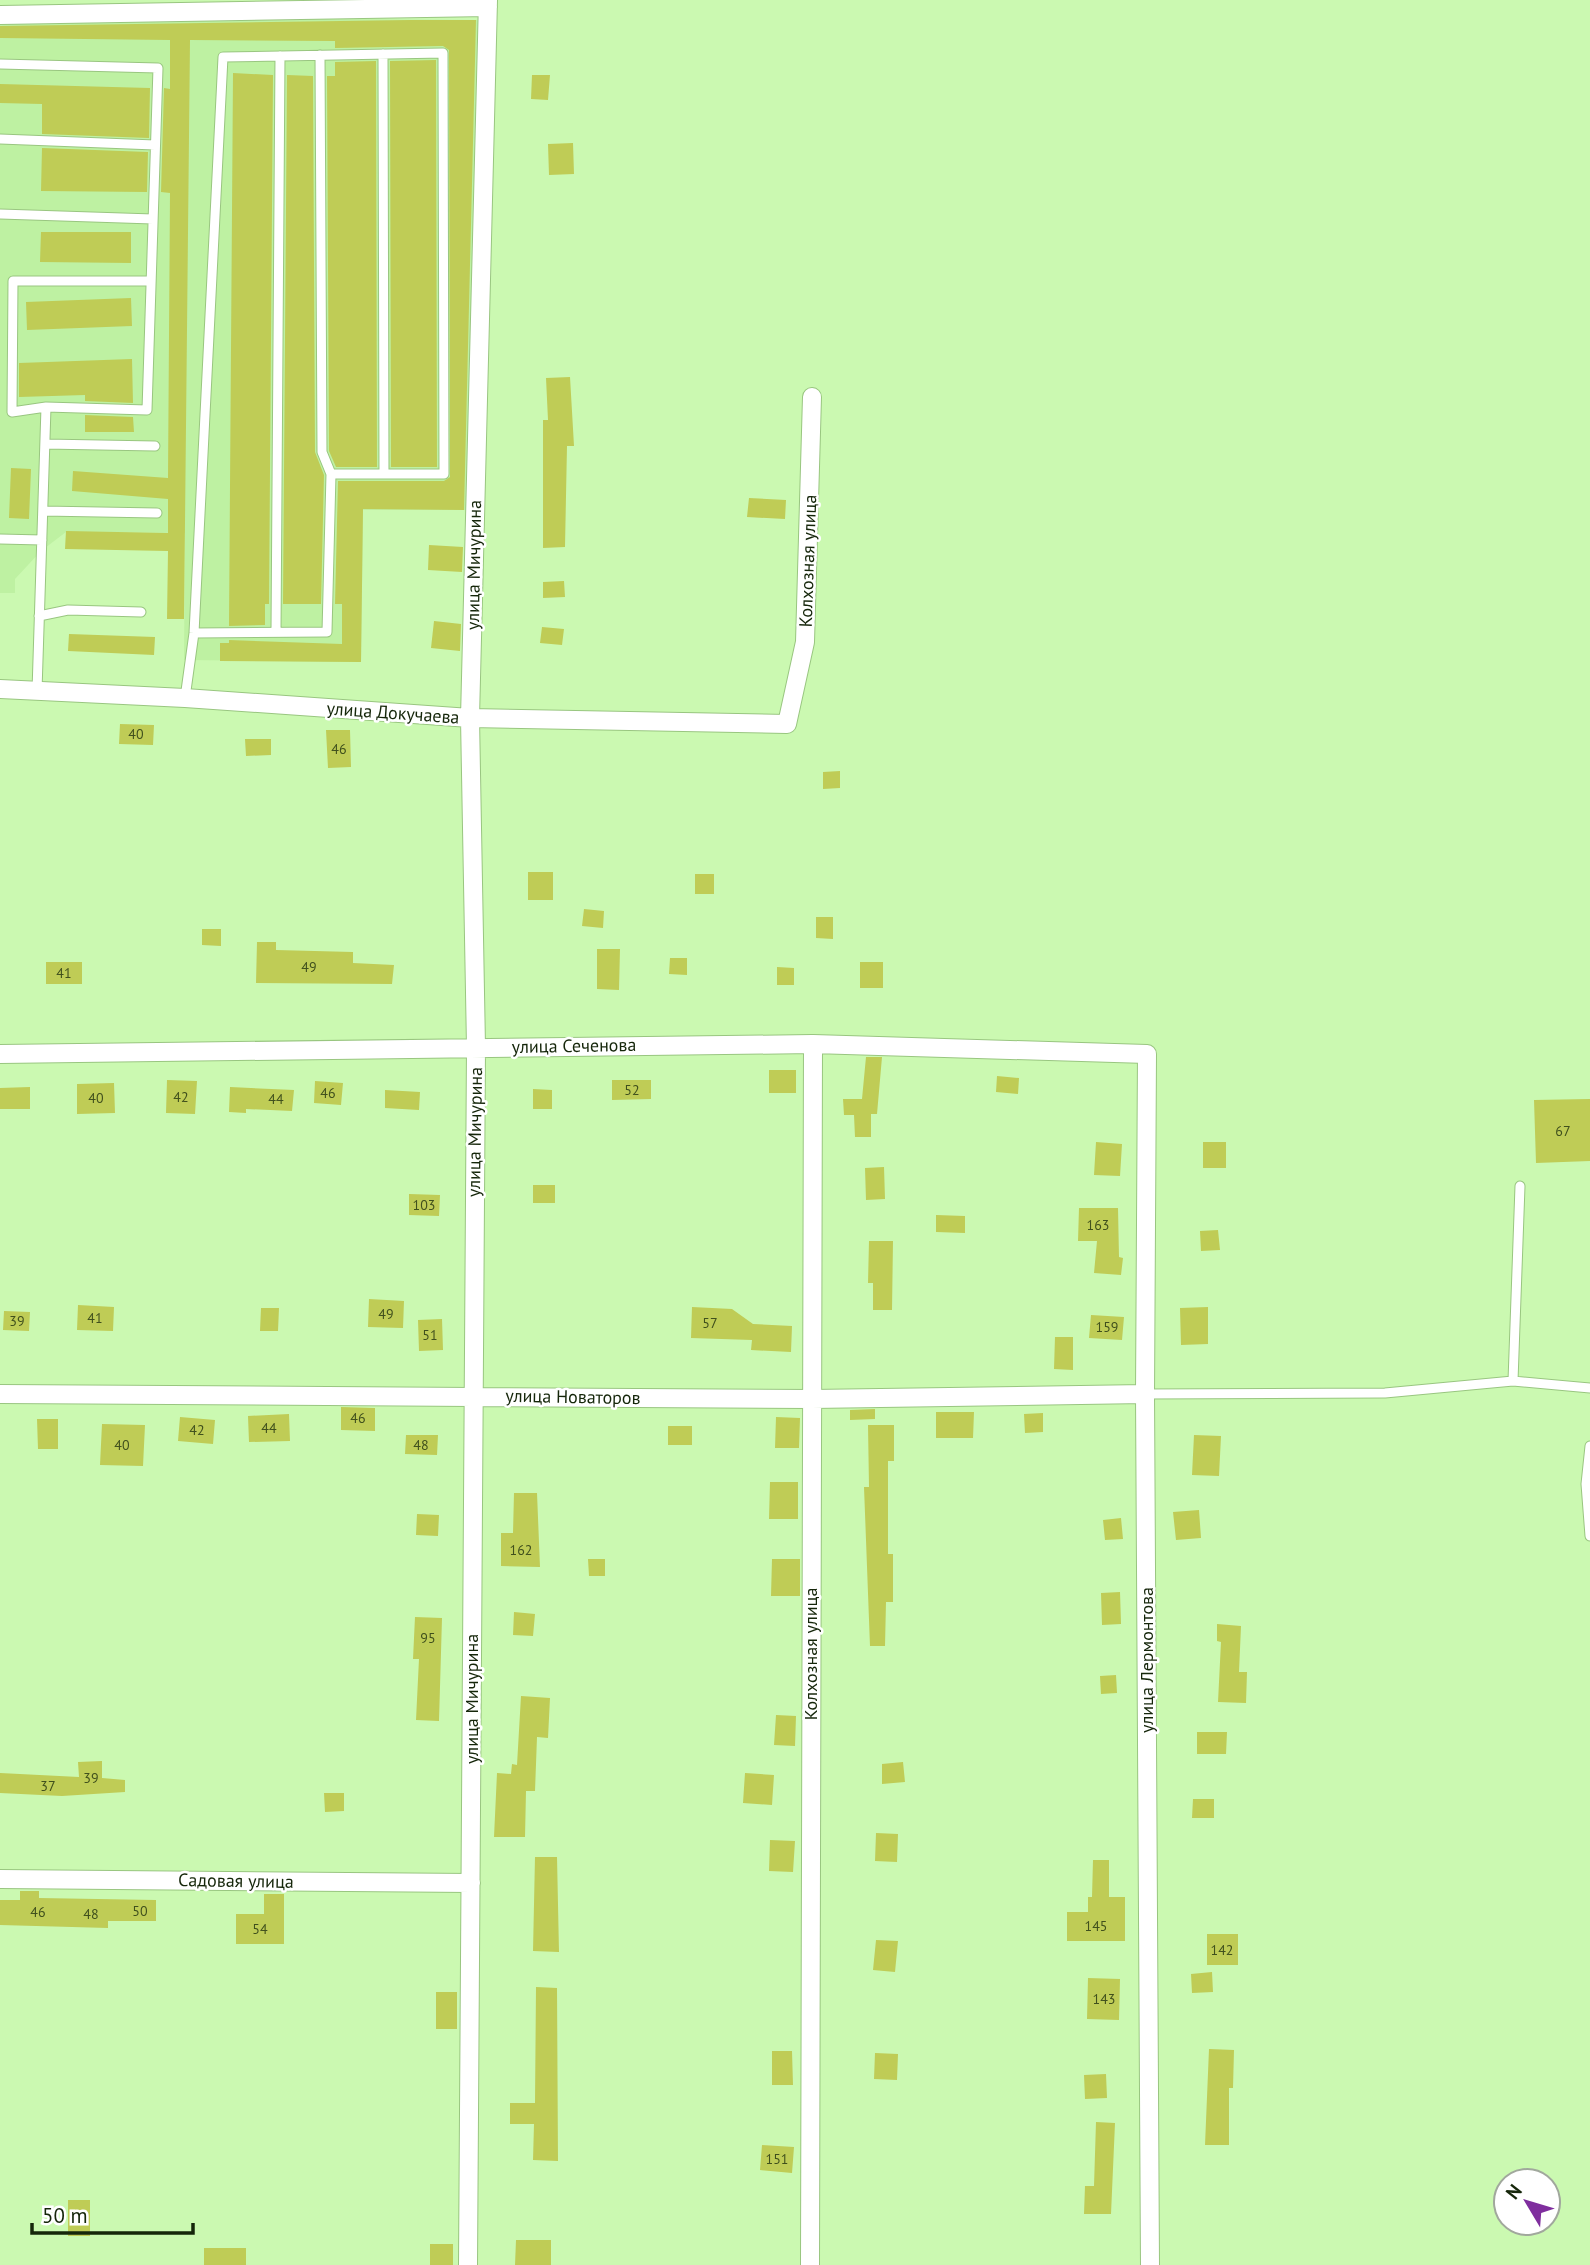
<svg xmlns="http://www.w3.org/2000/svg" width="1590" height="2265" font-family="'PT Sans',sans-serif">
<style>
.built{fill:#bef1a2}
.building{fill:#bfcc56}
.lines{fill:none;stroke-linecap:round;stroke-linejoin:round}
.service-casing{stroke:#99c680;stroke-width:11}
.minor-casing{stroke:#99c680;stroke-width:20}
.service{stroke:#fff;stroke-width:9}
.minor{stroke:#fff;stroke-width:18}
.labels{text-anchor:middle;stroke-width:5;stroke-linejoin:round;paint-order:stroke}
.number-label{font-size:14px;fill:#40501d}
.street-label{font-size:18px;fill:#15260a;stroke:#fff}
</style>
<rect width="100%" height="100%" fill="#cbf9b1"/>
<path class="built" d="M191 18 478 20 473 510H363L361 662 184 660 185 533 66 532 41 551 15 579V593H0V20Z"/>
<path class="building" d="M410 20H476L464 510 363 509 361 662 220 661V643H229V640L342 644V604H335L338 481H444L450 477 449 50 443 46 335 48V41L190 40 184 619H167L168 551 65 549 66 531 168 533V499L72 491 73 471 168 478 170 193 161 192 164 88 170 89V40L0 38V26Z
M436 60 437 467H391L390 61Z
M376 61 377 467H336L329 451 327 76H335V62Z
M233 73 273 75 269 604H265V625L229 626Z
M287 75 313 76 315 452 324 475 321 604H283Z
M532 75H550L548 100 531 99Z
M0 84 150 88 149 138 42 134V104L0 103Z
M573 143 574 174 549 175 548 144Z
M42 148 148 152 147 192 41 191Z
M41 232H131V263L40 262Z
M131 298 132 326 27 330 26 302Z
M132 359 133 403 85 401V395L19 397V363Z
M570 377 574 446H567L565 547 543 548V420H548L546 378Z
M85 415 133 417 134 432H85Z
M11 468 31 469 29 519 9 518Z
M749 498 786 500 785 519 747 517Z
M429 545 463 547 462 572 428 570Z
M564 581 565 597 543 598V582Z
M434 621 461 624 460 651 431 648Z
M542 627 564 629 562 645 540 643Z
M69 634 155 637 154 655 68 651Z
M120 724 154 725 153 745 119 744Z
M326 730H350L351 767 328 768Z
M245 739H271V755L246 756Z
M840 771V788L823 789V772Z
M528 872H553V900H528Z
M695 874H714V894H695Z
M584 909 604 911 603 928 582 926Z
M816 917H833V939L816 938Z
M202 929H221V946L202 945Z
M257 942H276V950L353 952V963L394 965 392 984 256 983Z
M597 949H620L619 990 597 989Z
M670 958H687V975L669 974Z
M46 962H82V984H46Z
M860 962H883V988H860Z
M777 967 794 968V985H777Z
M866 1057H882L877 1114H871V1137H855L854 1115H844L843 1099H862Z
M769 1070H796V1093H769Z
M997 1076 1019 1078 1018 1094 996 1092Z
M167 1080 197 1081 195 1114 166 1113Z
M612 1080H651V1099L612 1100Z
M315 1081 343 1083 341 1105 314 1103Z
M114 1083 115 1113 77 1114V1084Z
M30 1087V1109H0V1088Z
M230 1087 294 1090 292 1111 246 1109V1113L229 1112Z
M533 1089 552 1090V1109H533Z
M385 1090 420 1092 419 1110 385 1108Z
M1590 1099V1161L1536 1163 1534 1100Z
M1096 1142 1122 1144 1120 1176 1094 1175Z
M1203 1142H1226V1168H1203Z
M884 1167 885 1199 866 1200 865 1168Z
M533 1185H555V1203H533Z
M409 1194 440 1195 439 1216 409 1215Z
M1079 1208H1118L1119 1257 1123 1258 1121 1275 1094 1273 1097 1241H1078Z
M936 1215 965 1216V1233L936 1232Z
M1218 1230 1220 1250 1201 1251 1200 1231Z
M869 1241H893L892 1310H873V1283H868Z
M369 1299 404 1301 403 1328 368 1327Z
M78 1305 114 1307 113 1331 77 1330Z
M692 1307 732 1309 753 1324 792 1326 791 1352 751 1350 752 1340 691 1338Z
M1208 1307V1344L1181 1345 1180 1308Z
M261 1308H279L278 1331H260Z
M4 1311 30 1312 29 1331 3 1330Z
M1091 1315 1124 1317 1122 1340 1089 1338Z
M442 1319 443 1350 419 1351 418 1320Z
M1055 1337H1073V1370L1054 1369Z
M341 1407 375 1408V1431L341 1430Z
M875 1409V1419L850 1420V1410Z
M936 1412H974L973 1438H936Z
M1043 1413V1432L1025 1433 1024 1414Z
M289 1414 290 1441 249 1442 248 1416Z
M180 1417 215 1420 213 1444 178 1441Z
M776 1417 800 1418 799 1448H775Z
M37 1419H58V1449H38Z
M102 1424 145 1425 143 1466 100 1465Z
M868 1425H894V1461H888V1554H893V1602H886L885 1646H870L864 1487H869Z
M668 1426H692V1445H668Z
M406 1435H438L437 1455 405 1454Z
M1194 1435 1221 1436 1219 1476 1192 1475Z
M770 1482H798V1519H769Z
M514 1493H537L540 1567 501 1566V1533H513Z
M1199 1510 1201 1538 1176 1540 1173 1512Z
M417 1514 439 1515 438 1536 416 1535Z
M1121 1518 1123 1539 1105 1540 1103 1520Z
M588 1559H605V1576H589Z
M772 1559H800V1596H771Z
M1120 1592 1121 1624 1102 1625 1101 1593Z
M514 1612 535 1614 533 1636 513 1635Z
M415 1617 442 1618 439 1721 416 1720 419 1659H413Z
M1217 1624 1241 1626 1239 1672H1247L1246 1703 1218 1702 1221 1642 1217 1641Z
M1116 1675 1117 1693 1101 1694 1100 1676Z
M521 1696 550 1698 548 1738 537 1737 535 1791H526L525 1837H494L497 1773 511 1774 512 1764 517 1765Z
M776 1715 796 1716 795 1746 774 1745Z
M1197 1732H1227L1226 1754H1197Z
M102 1761V1778L125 1780V1792L62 1796 0 1793V1773L79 1777 78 1762Z
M903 1762 905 1782 882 1784V1764Z
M745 1773 774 1775 772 1805 743 1803Z
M324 1793H344V1811L325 1812Z
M1193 1799H1214V1818H1192Z
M876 1833 898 1834 897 1862 875 1861Z
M770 1840 795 1841 793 1872 769 1871Z
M535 1857H557L559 1952 533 1951Z
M1093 1860H1109V1897H1125V1941H1067V1912H1088V1897H1092Z
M20 1891H39V1898L156 1900V1921H108V1928L0 1925V1900H20Z
M264 1894H284V1944H236V1914H264Z
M1207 1934H1238V1965H1207Z
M876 1940 898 1941 895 1972 873 1970Z
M1212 1972 1213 1992 1192 1993 1191 1974Z
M1088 1978 1120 1979 1119 2020 1087 2019Z
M536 1987 557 1988 558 2161 533 2160 534 2124H510V2103H535Z
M436 1992H457V2029H436Z
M1209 2049 1234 2050 1233 2088H1229V2145H1205Z
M772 2051H792L793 2085H772Z
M875 2053 898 2054 897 2080 874 2079Z
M1106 2074 1107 2098 1085 2099 1084 2075Z
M1096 2122 1115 2123 1111 2214H1084L1085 2186H1094Z
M762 2145 794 2147 792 2173 760 2170Z
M68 2200H90V2236H68Z
M516 2240H551V2265H515Z
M430 2244H453V2265H430Z
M204 2248H246V2265H204Z"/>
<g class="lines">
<g class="service-casing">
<path id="service" d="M383 54 384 474
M320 55 322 452 331 474
M0 64 158 68 147 410 46 407 37 691
M0 139 155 145
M0 214 153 219
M46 407 12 412 13 281H151
M45 444 155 446
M43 511 157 513
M0 539 42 540
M39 616 68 610 141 612
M276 631 280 56
M185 698 194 633 223 57 443 53 444 474H331L327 632 194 633
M1513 1381 1520 1186
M1145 1394 1385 1393 1513 1381 1590 1388
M1590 1446 1586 1484 1590 1536"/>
</g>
<g class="minor-casing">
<path id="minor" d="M0 15 488 7
M0 689 185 698 470 718 787 724 805 642 812 397
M0 1054 813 1044 1147 1054 1145 1394 1150 2265
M0 1394 812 1399 1145 1394
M0 1879 471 1883
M468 2265 476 1047 470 718 488 0
M810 2265 813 1044"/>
</g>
<use href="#service" class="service"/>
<use href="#minor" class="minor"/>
</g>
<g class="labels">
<g class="number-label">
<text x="136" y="739">40</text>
<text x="339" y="754">46</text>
<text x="309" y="972">49</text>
<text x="64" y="978">41</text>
<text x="632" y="1095">52</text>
<text x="328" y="1098">46</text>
<text x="181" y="1102">42</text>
<text x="96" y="1103">40</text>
<text x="276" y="1104">44</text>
<text x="1563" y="1136">67</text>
<text x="424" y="1210">103</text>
<text x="1098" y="1230">163</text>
<text x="386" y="1319">49</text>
<text x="95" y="1323">41</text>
<text x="17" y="1326">39</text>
<text x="710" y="1328">57</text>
<text x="1107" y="1332">159</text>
<text x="430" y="1340">51</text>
<text x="358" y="1423">46</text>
<text x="269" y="1433">44</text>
<text x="197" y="1435">42</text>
<text x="122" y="1450">40</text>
<text x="421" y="1450">48</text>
<text x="521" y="1555">162</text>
<text x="428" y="1643">95</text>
<text x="91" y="1783">39</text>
<text x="48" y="1791">37</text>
<text x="140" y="1916">50</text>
<text x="38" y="1917">46</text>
<text x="91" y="1919">48</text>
<text x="1096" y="1931">145</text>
<text x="260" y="1934">54</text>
<text x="1222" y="1955">142</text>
<text x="1104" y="2004">143</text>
<text x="777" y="2164">151</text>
</g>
<g class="street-label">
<text transform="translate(808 561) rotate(-88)" y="6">Колхозная улица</text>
<text transform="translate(474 565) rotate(-89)" y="6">улица Мичурина</text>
<text transform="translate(393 713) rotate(4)" y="6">улица Докучаева</text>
<text transform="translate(574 1046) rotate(-1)" y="6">улица Сеченова</text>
<text transform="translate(475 1132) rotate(-89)" y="6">улица Мичурина</text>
<text transform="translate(573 1397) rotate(1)" y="6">улица Новаторов</text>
<text transform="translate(811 1654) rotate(-90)" y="6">Колхозная улица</text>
<text transform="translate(1147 1660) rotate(-90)" y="6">улица Лермонтова</text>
<text transform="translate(472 1699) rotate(-90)" y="6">улица Мичурина</text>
<text transform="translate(236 1881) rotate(1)" y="6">Садовая улица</text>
</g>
</g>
<g transform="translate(1527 2202) rotate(308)"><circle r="33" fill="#ffffff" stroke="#a1a89d" stroke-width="2"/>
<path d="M0-5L12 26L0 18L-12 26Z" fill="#7f2e9e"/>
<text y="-10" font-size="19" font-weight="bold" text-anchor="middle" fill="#15260a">N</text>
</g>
<path d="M32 2223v10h161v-10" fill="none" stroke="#15260a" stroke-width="3.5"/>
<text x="42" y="2223" font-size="21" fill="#15260a" stroke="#ffffff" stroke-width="5" paint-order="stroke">50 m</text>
</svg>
